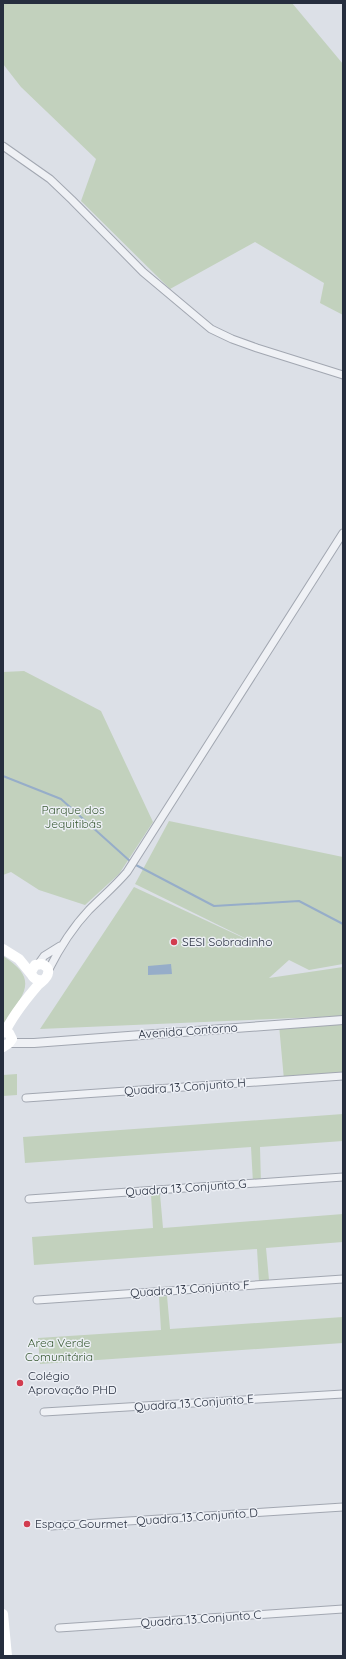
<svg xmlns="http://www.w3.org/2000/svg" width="346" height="1659" font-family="Quicksand,sans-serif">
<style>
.green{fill:#c2d1bd}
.water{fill:#96adc9}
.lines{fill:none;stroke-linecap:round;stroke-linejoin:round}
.stream{stroke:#96adc9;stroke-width:2}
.minor-casing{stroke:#a2a7b1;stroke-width:9}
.tertiary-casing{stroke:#a2a7b1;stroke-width:10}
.minor{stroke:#eff1f5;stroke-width:7}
.tertiary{stroke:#eff1f5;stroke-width:8}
.secondary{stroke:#fff;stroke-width:10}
.poi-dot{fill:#d23c4f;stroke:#eceff5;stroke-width:1.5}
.labels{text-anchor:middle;stroke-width:3;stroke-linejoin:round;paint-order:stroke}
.park-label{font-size:12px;fill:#395a33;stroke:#eceff5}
.poi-label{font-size:12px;fill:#262e3e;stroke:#eceff5;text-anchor:start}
.street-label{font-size:12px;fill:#262e3e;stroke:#eceff5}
</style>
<rect width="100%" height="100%" fill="#dce0e7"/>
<path class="green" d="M3 3H292L343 64V315L320 303 324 283 255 242 170 289 81 201 96 159 21 87 3 64Z
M24 671 101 711 153 822 119 874 85 905 39 890 11 872 3 875V672Z
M169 821 343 857V964L309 970 289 960 269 978 343 967V1016L40 1029 134 887 265 948 135 884Z
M3 956C41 980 23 995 3 1024Z
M343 1020V1076L284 1080 279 1025Z
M17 1074V1095L3 1096V1075Z
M343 1114V1141L260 1147 261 1183H253L251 1147 25 1163 23 1137Z
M160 1194 163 1228 343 1214V1242L266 1248 269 1280 259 1282 257 1249 34 1265 32 1237 153 1228 151 1195Z
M167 1296 170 1329 343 1317V1343L40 1364 38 1338 161 1330 159 1297Z"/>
<path class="water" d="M171 964 172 974 148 975V966Z"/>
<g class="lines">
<path class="stream" d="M3 776 61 799 131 862
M134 864 214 906 299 901 343 924"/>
<g class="minor-casing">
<path id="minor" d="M3 146 50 179 72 200 143 272 211 329 232 339 257 348 343 375
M39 963 44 956 60 946
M48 971C59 949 72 928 89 910 102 897 115 886 127 872L343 533
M26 1098 343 1076
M29 1199 343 1177
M37 1300 343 1279
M44 1412 343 1394
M51 1526 343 1507
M59 1628 343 1609"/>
</g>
<g class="tertiary-casing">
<path id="tertiary" d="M9 1043H34L343 1020"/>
</g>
<use href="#minor" class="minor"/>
<use href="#tertiary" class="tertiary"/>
<path class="secondary" d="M3 949 19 959 32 975
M3 1032 9 1033 12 1039 9 1043 3 1047
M5 1032C13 1015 26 999 38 985 41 982 48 978 48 973 49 968 46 966 42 964L35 965 31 972C32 978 37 981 43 980
M3 1614 7 1656"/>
</g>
<g class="poi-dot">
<circle cx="174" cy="942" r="4"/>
<circle cx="20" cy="1383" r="4"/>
<circle cx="27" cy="1524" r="4"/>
</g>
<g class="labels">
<g class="park-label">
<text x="73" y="814">Parque dos<tspan x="73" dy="14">Jequitibás</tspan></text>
<text x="59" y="1347">Area Verde<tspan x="59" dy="14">Comunitária</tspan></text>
</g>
<g class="poi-label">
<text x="182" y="946">SESI Sobradinho</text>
<text x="28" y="1380">Colégio<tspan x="28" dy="14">Aprovação PHD</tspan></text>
<text x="35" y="1528">Espaço Gourmet</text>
</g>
<g class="street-label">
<text transform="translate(188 1031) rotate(-4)" y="4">Avenida Contorno</text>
<text transform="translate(185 1087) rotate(-4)" y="4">Quadra 13 Conjunto H</text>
<text transform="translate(186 1188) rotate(-4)" y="4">Quadra 13 Conjunto G</text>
<text transform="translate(190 1289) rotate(-4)" y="4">Quadra 13 Conjunto F</text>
<text transform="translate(194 1403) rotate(-4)" y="4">Quadra 13 Conjunto E</text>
<text transform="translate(197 1517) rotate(-4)" y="4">Quadra 13 Conjunto D</text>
<text transform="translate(201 1619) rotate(-4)" y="4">Quadra 13 Conjunto C</text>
</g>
</g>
<rect width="346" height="1659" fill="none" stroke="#262e3e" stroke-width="8"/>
</svg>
